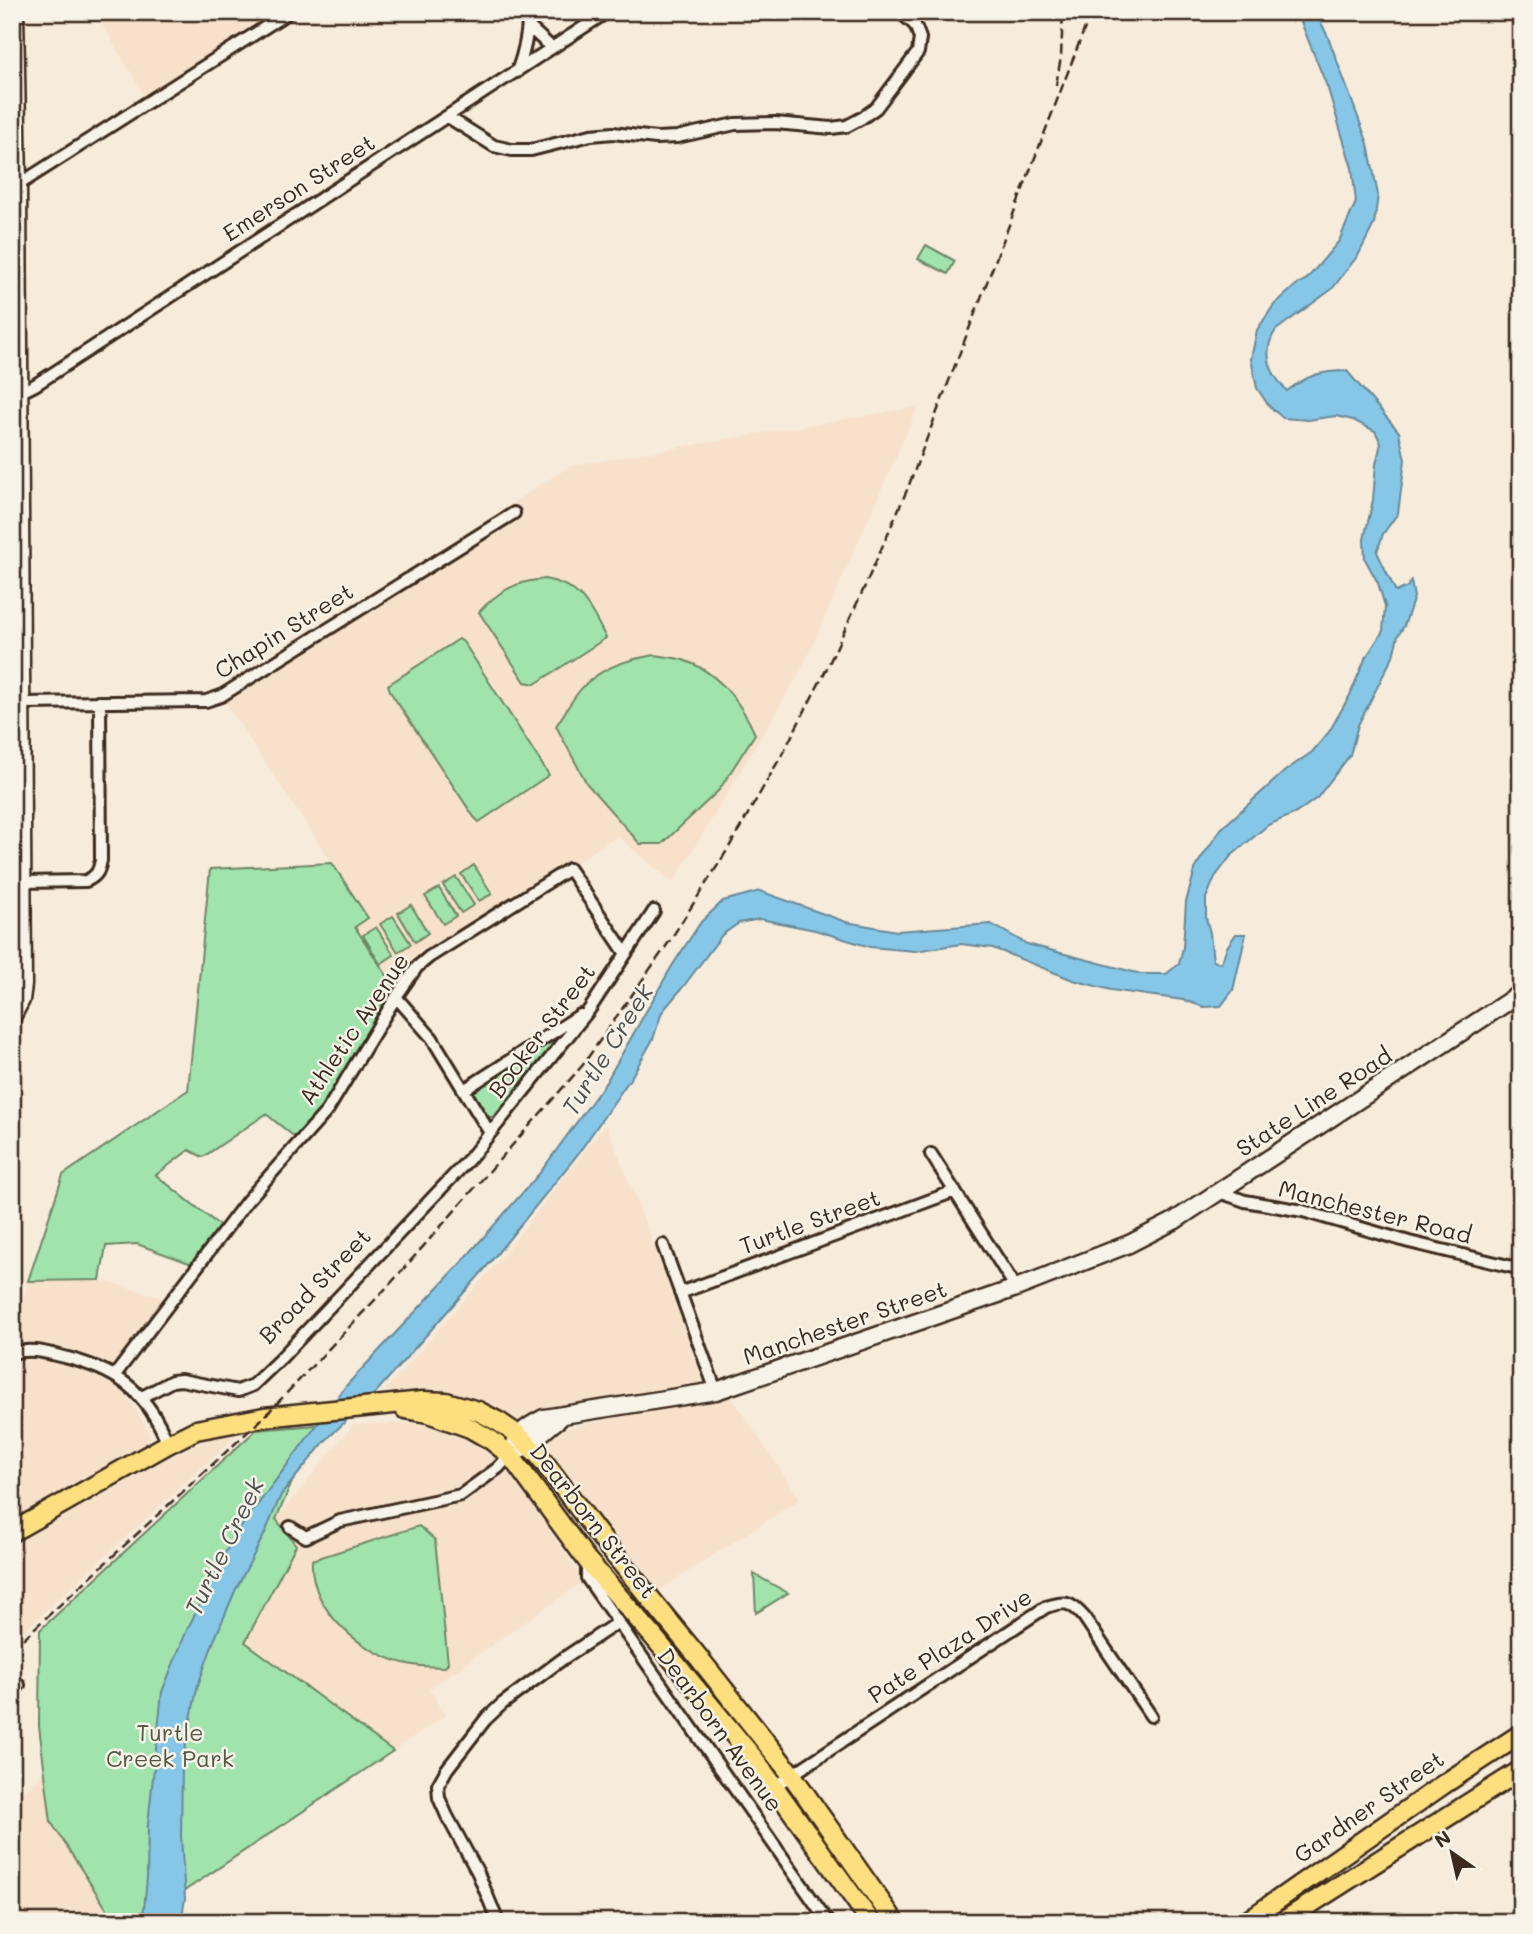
<svg xmlns="http://www.w3.org/2000/svg" width="1533" height="1934" font-family="Mali,sans-serif">
<style>
.built{fill:#f7e1cb}
.green{fill:#a1e3ad;stroke:#6e8666;stroke-width:2}
.water{fill:#86c7e7;stroke:#688897;stroke-width:2}
.lines{fill:none;stroke-linecap:round;stroke-linejoin:round}
.street-casing{stroke:#3b2a1e;stroke-width:16}
.secondary-casing{stroke:#3b2a1e;stroke-width:21}
.primary-casing{stroke:#3b2a1e;stroke-width:23}
.street{stroke:#f7f3e8;stroke-width:10}
.secondary{stroke:#f7f3e8;stroke-width:16}
.primary{stroke:#fedf80;stroke-width:18}
.rail{stroke:#3b2a1e;stroke-width:2.5;stroke-dasharray:10 5;stroke-linecap:butt}
.labels{text-anchor:middle;stroke-width:5;stroke-linejoin:round;paint-order:stroke}
.street-label{font-size:23px;fill:#3b2a1e;stroke:#f7f3e8}
.park-label{font-size:23px;fill:#545842;stroke:#f7f3e8}
.water-label{font-size:24px;font-style:italic;fill:#4e5150;stroke:#f7f3e8}
</style>
<rect width="100%" height="100%" fill="#f7ebdb"/>
<filter id="ink" filterUnits="userSpaceOnUse"><feTurbulence type="fractalNoise" baseFrequency=".0143" numOctaves="2"/><feDisplacementMap in="SourceGraphic" scale="14" xChannelSelector="R" yChannelSelector="G"/><feConvolveMatrix kernelMatrix="1 2 1 2 8 2 1 2 1" color-interpolation-filters="sRGB"/></filter>
<g filter="url(#ink)">
<path class="built" d="M95 12H274L145 97Z
M918 407 802 669 673 883 617 836 572 865 569 862 424 953 413 962 395 988 355 927 368 917 218 692 570 466Z
M606 1124 654 1245 703 1383 702 1386 533 1416 515 1423 385 1391 499 1260Z
M100 1280 167 1299 107 1378 119 1387 131 1402 148 1430 150 1440 146 1445 19 1516 12 1504V1360L15 1358 13 1346 28 1281Z
M730 1395 800 1499 655 1593 599 1524 562 1470 551 1454 549 1447 552 1438 566 1428Z
M397 1423 420 1424 444 1427 477 1441 492 1451 513 1476 584 1581 429 1689 446 1715 393 1751 245 1642 296 1545 276 1519 353 1425Z
M242 1431 135 1529 12 1642V1546L175 1454 211 1439Z
M45 1773 51 1822 115 1922H12V1804Z"/>
<path class="green" d="M926 245 955 261 948 274 918 259Z
M545 579C582 586 590 607 606 638L535 684 525 682 479 612C498 591 517 581 545 579Z
M459 639 463 642 468 649 549 775 479 822 474 817 391 693 388 685Z
M655 655C665 657 674 657 683 660 717 671 741 702 755 734L719 790 662 844H640L587 784 556 726C567 710 577 689 593 678 610 665 635 658 655 655Z
M332 863 368 918 355 927 395 988 326 1103 296 1138 266 1114 203 1157 189 1150 156 1175 220 1226 192 1264 137 1244 106 1246 100 1280 28 1281 63 1175 188 1090 210 869Z
M474 865 492 894 479 901 461 874Z
M456 877 474 905 461 913 443 885Z
M439 888 456 916 443 924 425 896Z
M411 905 428 933 415 942 398 913Z
M393 916 411 944 398 952 380 924Z
M376 927 394 955 380 964 363 935Z
M551 1042 552 1044 550 1048 496 1116 491 1117 486 1116 473 1093 474 1090Z
M318 1425 302 1459 276 1519 296 1545 245 1642 393 1751 138 1922H115L51 1822 39 1726 40 1630 256 1430Z
M419 1526 435 1540 448 1663 445 1667C434 1666 423 1667 413 1665 365 1657 309 1612 312 1560Z
M754 1574 788 1593 756 1613Z"/>
<path class="water" d="M1297 12H1316L1328 37 1368 144 1378 195 1374 224 1359 254 1332 289 1276 330C1261 352 1270 374 1287 391 1308 375 1321 371 1347 371L1399 432 1405 460 1398 513 1383 534 1377 552 1396 592 1407 587 1411 581 1414 597 1404 626 1398 636 1393 656 1358 725 1350 755 1317 798 1296 813 1268 825 1231 856 1215 877 1206 898V918L1210 933 1213 961 1221 963 1227 947 1236 934H1246L1233 990 1221 1006 1204 1007 1183 1000 1111 990 1073 980 993 948 961 944 915 951 870 947 815 930 760 919 739 923 722 935 683 987 662 1012 653 1039 632 1076 578 1154 483 1271 377 1391 325 1441 281 1495 265 1533 235 1591 213 1643 197 1688 182 1765 181 1836 185 1899 181 1922H140L144 1909 147 1878 148 1824 162 1692 186 1632 232 1539 346 1386 461 1263 539 1174 606 1082 672 966 701 922 723 901 760 891 846 922 897 931 991 924 1027 944 1141 974H1166L1179 964 1183 947 1186 902 1196 866 1221 829 1285 771 1312 752 1329 732 1350 695 1365 659 1383 631 1385 606 1378 583 1365 559 1364 539 1373 500 1376 464 1381 443 1375 431 1353 420 1336 416 1308 420 1283 418 1269 406 1257 388 1251 359 1257 330 1274 305 1296 285 1307 279 1339 241 1356 202 1352 168 1328 89Z"/>
<g class="lines">
<g class="street-casing">
<path id="street" d="M528 26 552 48
M517 72C524 53 529 33 528 12
M448 117 494 146 512 150H531L591 135 613 133 656 138 677 137 735 124 775 123 831 128 847 126 862 118 876 108 918 52 920 38 915 25 900 12
M18 185 289 12
M15 395 35 385 607 12
M12 708 20 703 206 701 221 696 514 513
M21 882 86 881C97 876 99 871 101 860L100 702
M396 997 432 1038 490 1133
M464 1090 580 1015
M931 1154 1016 1288
M1219 1192 1245 1201 1303 1211 1409 1242 1521 1269
M663 1245 716 1391
M680 1293 955 1191
M12 1353C29 1348 44 1352 60 1356 116 1369 147 1390 168 1444
M115 1375 247 1201 327 1111 396 997 417 967 429 957 569 869 626 954
M142 1397 172 1381 181 1380 238 1391 253 1385 281 1358 471 1157 589 1010 654 911
M290 1527 306 1537 340 1521 461 1495 498 1468 510 1455
M587 1560V1578L828 1922
M12 1692 19 1685
M775 1786 1046 1607C1065 1601 1070 1601 1084 1617L1151 1716
M498 1922 478 1873 447 1816 439 1798 438 1785 447 1769 485 1720 502 1704 564 1658 617 1623"/>
</g>
<g class="secondary-casing">
<path id="secondary" d="M12 1017 21 1000 23 985 18 185 15 12
M519 1450C533 1442 545 1429 559 1419
M510 1455C519 1433 522 1429 544 1418L716 1391 1016 1288 1129 1244 1174 1221 1521 993"/>
</g>
<g class="primary-casing">
<path id="primary" d="M405 1409 428 1413 470 1428 491 1440 510 1455 587 1560 652 1635 755 1760 871 1922
M12 1532 168 1444 196 1430 264 1417 423 1401 446 1402 478 1411 499 1422 518 1435 540 1457 605 1543 699 1658 791 1774 895 1922
M1246 1922 1444 1784 1521 1734
M1282 1922 1521 1770"/>
</g>
<use href="#street" class="street"/>
<use href="#secondary" class="secondary"/>
<use href="#primary" class="primary"/>
<path class="rail" d="M1056 85 1061 57 1063 12
M12 1649 264 1417 391 1283 582 1066 669 942 728 849 784 751 826 670 865 586 907 490 1091 12"/>
</g>
</g>
<g class="labels">
<g class="street-label">
<text transform="translate(299 188) rotate(-33)" y="8">Emerson Street</text>
<text transform="translate(284 631) rotate(-32)" y="8">Chapin Street</text>
<text transform="translate(354 1029) rotate(-56)" y="8">Athletic Avenue</text>
<text transform="translate(542 1031) rotate(-53)" y="8">Booker Street</text>
<text transform="translate(1314 1102) rotate(-33)" y="8">State Line Road</text>
<text transform="translate(1375 1212) rotate(14)" y="8">Manchester Road</text>
<text transform="translate(810 1222) rotate(-20)" y="8">Turtle Street</text>
<text transform="translate(315 1286) rotate(-46)" y="8">Broad Street</text>
<text transform="translate(845 1323) rotate(-19)" y="8">Manchester Street</text>
<text transform="translate(593 1521) rotate(52)" y="8">Dearborn Street</text>
<text transform="translate(950 1646) rotate(-33)" y="8">Pate Plaza Drive</text>
<text transform="translate(720 1730) rotate(54)" y="8">Dearborn Avenue</text>
<text transform="translate(1369 1807) rotate(-35)" y="8">Gardner Street</text>
</g>
<g class="park-label">
<text x="170" y="1741">Turtle<tspan x="170" dy="26">Creek Park</tspan></text>
</g>
<g class="water-label">
<text transform="translate(608 1050) rotate(-58)" y="8">Turtle Creek</text>
<text transform="translate(225 1547) rotate(-64)" y="8">Turtle Creek</text>
</g>
</g>
<rect width="1533" height="1934" fill="none" stroke="#f7f3e8" stroke-width="42"/>
<rect x="21" y="21" width="1491" height="1892" fill="none" stroke="#3b2a1e" stroke-width="2.5" filter="url(#ink)"/>
<g transform="translate(1452 1853) rotate(326)" stroke="#f7f3e8" stroke-width="5" paint-order="stroke">
<path d="M0-5L12 26L0 18L-12 26Z" fill="#3b2a1e"/>
<text y="-10" font-size="19" font-weight="bold" text-anchor="middle" fill="#3b2a1e">N</text>
</g>
</svg>
